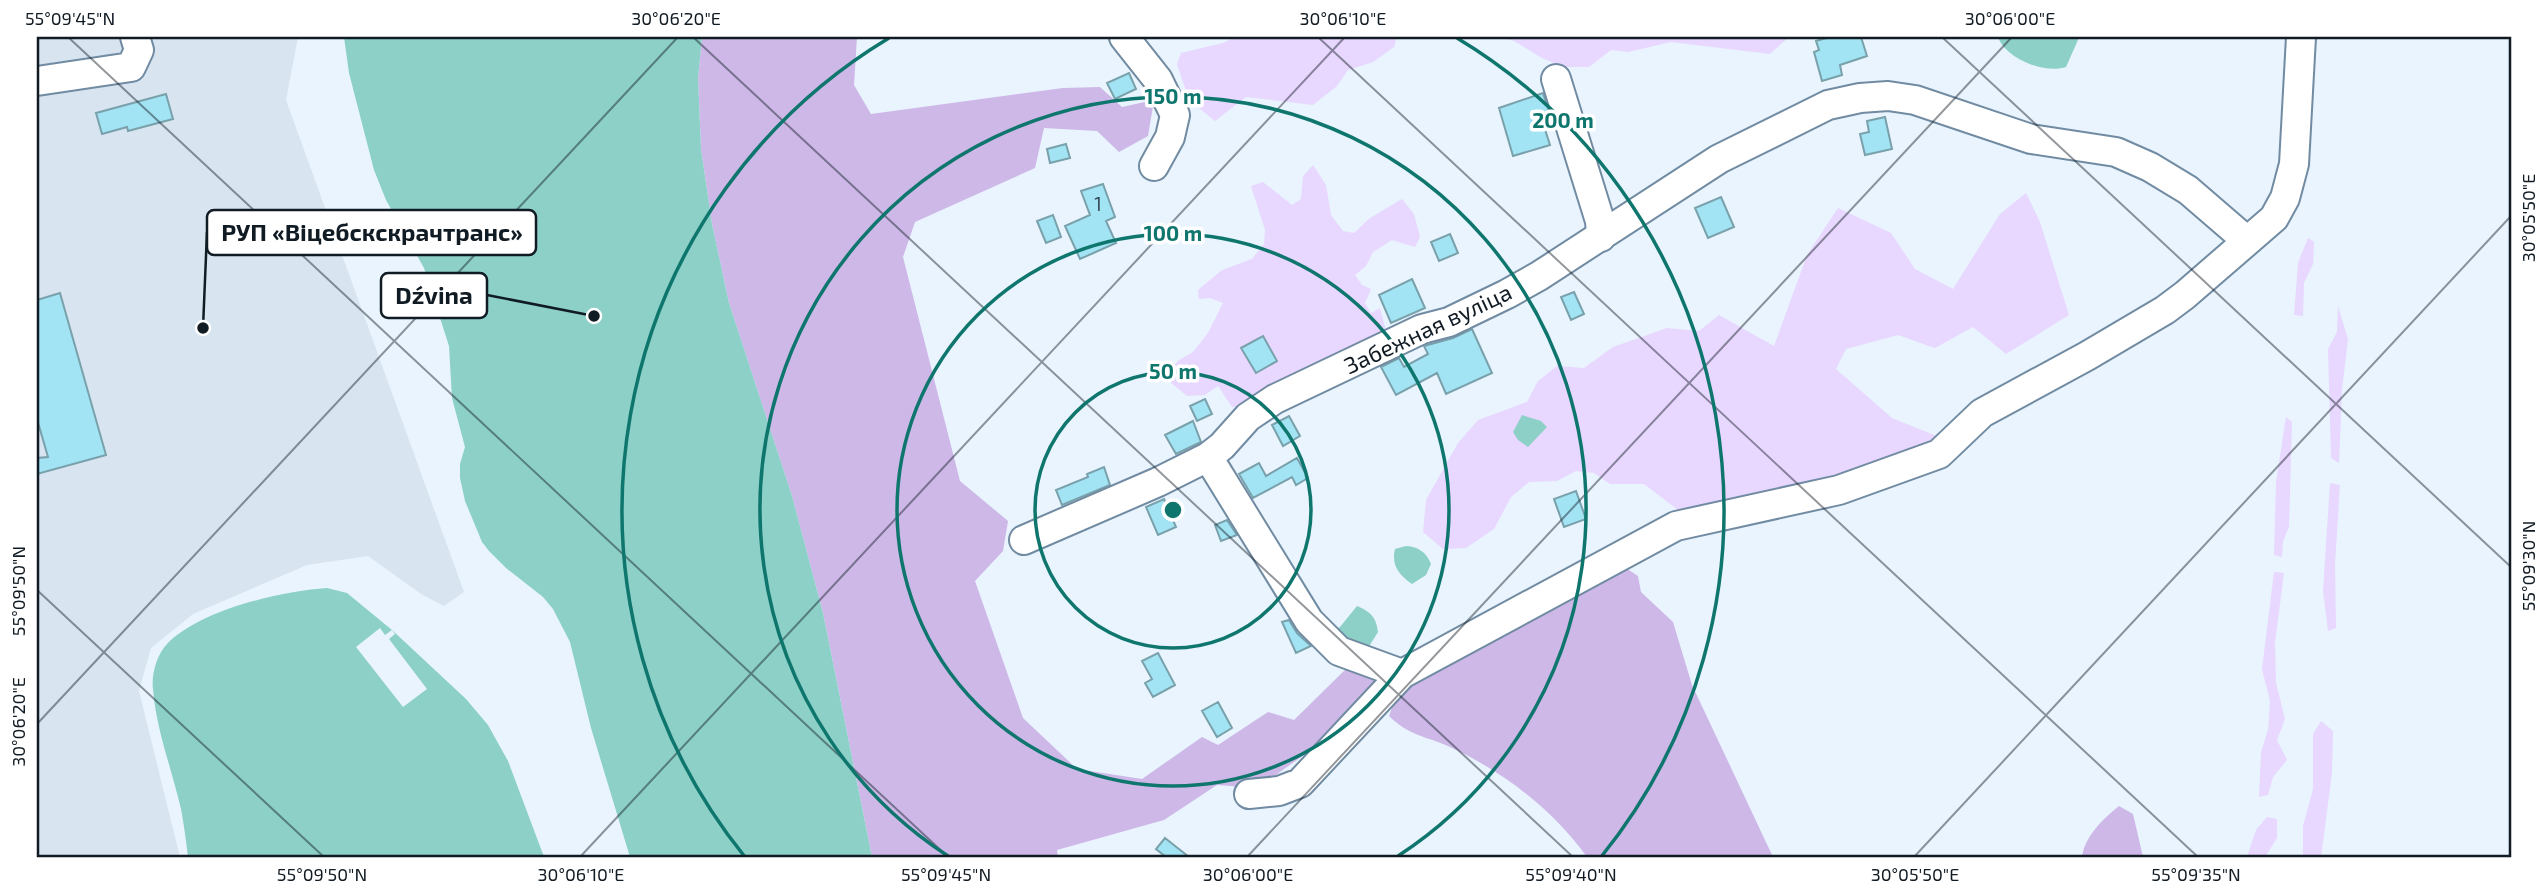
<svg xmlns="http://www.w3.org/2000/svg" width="2548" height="894" font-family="'Exo 2',sans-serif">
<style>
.built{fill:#d8e5f1}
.green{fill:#e8d7ff}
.forest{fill:#cdb8e8}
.water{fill:#8cd0c7}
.pier{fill:#e9f4fe}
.building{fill:#a2e3f4;stroke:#79a1ab;stroke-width:2}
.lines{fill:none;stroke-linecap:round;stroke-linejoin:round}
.minor-casing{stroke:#718ba2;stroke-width:32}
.minor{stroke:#fff;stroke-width:28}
.ticks{fill:none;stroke:#111b24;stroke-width:2;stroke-opacity:0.45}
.ring{fill:none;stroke:#0f766e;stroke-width:3.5}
.labels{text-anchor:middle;stroke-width:7;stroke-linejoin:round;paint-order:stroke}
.number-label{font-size:19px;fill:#354d58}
.street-label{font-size:23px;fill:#111b24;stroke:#fff}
.centre{fill:#0f766e;stroke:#fff;stroke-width:3.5}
.ring-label{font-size:21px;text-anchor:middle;font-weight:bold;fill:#0f766e;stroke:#fff;stroke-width:7;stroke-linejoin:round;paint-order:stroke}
.leader{fill:none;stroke:#111b24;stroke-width:2.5}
.callout-dot{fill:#111b24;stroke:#fff;stroke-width:2.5}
.callout{fill:#fff;stroke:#111b24;stroke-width:2.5}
.callout-label{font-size:24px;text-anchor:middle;font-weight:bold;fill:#111b24}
.neatline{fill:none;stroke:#111b24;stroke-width:2.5}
.ticks-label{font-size:18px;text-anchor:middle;fill:#111b24}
</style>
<rect width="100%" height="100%" fill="#e9f4fe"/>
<path class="built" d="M37 37H298L286 100 464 592 444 606 421 594 368 556 307 565 193 614 151 648 139 691 180 857H37Z"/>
<path class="green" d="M1236 37H1397L1394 47 1373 62 1348 70 1337 86 1313 105 1246 97 1215 121 1189 100 1177 64 1181 53 1223 43Z
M1497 37H1789L1770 54 1671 42 1628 52 1611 50 1589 67H1564L1542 58 1514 41Z
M1313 165 1326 185 1331 215 1343 231 1354 233 1370 218 1402 199 1414 214 1420 237 1415 247 1392 240 1373 252 1366 266 1355 275 1362 285 1371 289 1365 303 1371 313 1380 308 1387 335 1241 407H1232L1218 386 1205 395 1187 396 1169 381 1170 370 1179 360 1193 352 1208 333 1223 303 1210 298 1199 299 1198 290 1222 270 1252 259 1264 244 1265 230 1251 186 1263 182 1292 205 1301 199 1303 176Z
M2026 193 2040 222 2069 315 2006 354 1973 327 1935 348 1898 335 1846 349 1836 369 1892 418 1944 439 1839 478 1700 515 1678 510 1644 484H1610L1594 473 1576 471 1557 481 1529 482 1511 497 1494 529 1466 548 1443 549 1423 532 1426 500 1458 443 1478 420 1527 402 1538 381 1557 366 1584 368 1613 347 1667 328 1699 331 1719 315 1774 346 1807 255 1838 208 1891 233 1915 269 1953 289 2000 214Z
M2308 238 2314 242 2313 264 2304 283 2303 316 2294 315 2298 263Z
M2338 306 2348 339 2342 390 2339 463 2331 458 2328 349 2337 332Z
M2286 417 2292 422 2289 527 2283 541 2282 557 2274 555 2276 482Z
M2330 483 2340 485 2335 564 2336 628 2328 631 2323 591Z
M2274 572 2284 573 2275 642 2276 683 2285 719 2277 740 2287 760 2273 777 2268 795 2259 797 2261 752 2268 730 2270 701 2262 669Z
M2321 721 2333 731 2332 773 2321 857H2303V826L2313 789V734Z
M2267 817 2277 819V838L2265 857H2247L2256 830Z"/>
<path class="forest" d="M702 37H857L854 85 871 114 1063 88 1100 87 1122 107 1154 100 1148 136 1119 152 1097 131 1044 128 1035 168 915 222 903 257 960 481 1008 521 1003 551 975 581 1023 718 1077 769 1142 779 1202 737 1218 745 1268 712 1294 720 1352 663 1379 675 1324 741 1257 788 1217 785 1164 820 1057 850 1058 857H872L823 613 792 496 729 303 712 224 701 149 698 78Z
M1620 564 1638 576 1641 592 1673 622 1692 685 1773 857H1587C1552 809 1504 772 1450 747 1426 736 1409 736 1389 716L1397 694Z
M2119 806 2133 814 2143 857H2082C2085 836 2103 819 2119 806Z"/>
<path class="water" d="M344 37H702L698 78 701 149 712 224 729 303 792 496 823 613 872 857H630L591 728 570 642 553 609 543 597 506 568 489 551 482 542 465 501 460 478V464L465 447 452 398 449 346 424 268 386 200 374 170 349 73Z
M1998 37H2078V40L2066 67C2045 74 2006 59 1998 37Z
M1522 415 1541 421 1547 427 1528 447 1518 440 1513 432Z
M1406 546C1419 547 1426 552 1431 564L1426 575 1412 584C1399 575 1391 565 1395 549Z
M327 588 347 593 392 630 466 699 488 725 508 761 544 857H188C186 841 184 825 181 809 172 770 156 729 153 689 151 675 157 654 167 644 200 610 281 591 327 588Z
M1357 606C1371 612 1376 617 1378 632L1368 648 1354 650 1332 631 1340 627Z"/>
<path class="pier" d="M380 628 385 635 392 630 395 634 389 639 427 689 403 707 356 647Z"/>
<path class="building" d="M1830 37H1861L1867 56 1840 65 1842 75 1822 81 1814 52 1819 50 1816 41Z
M1129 73 1136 89 1115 99 1107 83Z
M1543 93 1551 118 1542 120 1550 145 1513 156 1499 108Z
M166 94 173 119 128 131 127 127 102 134 96 113Z
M1885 117 1892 149 1865 155 1860 134 1869 132 1867 121Z
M1066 144 1070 158 1050 163 1047 149Z
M1103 184 1115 217 1106 221 1116 243 1080 259 1065 226 1090 215 1081 191Z
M1721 197 1734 227 1708 238 1695 208Z
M1053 215 1061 237 1046 243 1037 221Z
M1450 234 1458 253 1439 261 1431 242Z
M1412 279 1425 308 1391 323 1379 295Z
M1574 292 1584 314 1571 320 1561 297Z
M60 293 106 455 37 474V458L48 457 37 419V300Z
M1472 329 1492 373 1446 394 1437 373 1396 395 1381 367 1399 358 1404 367 1428 354 1424 346 1453 338Z
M1263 336 1277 361 1256 373 1241 348Z
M1205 399 1212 414 1197 421 1190 406Z
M1289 416 1300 436 1283 446 1272 425Z
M1193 421 1201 442 1176 454 1165 435Z
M1297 458 1308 478 1296 485 1292 477 1253 498 1239 474 1259 463 1266 476Z
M1104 467 1110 485 1062 505 1056 490 1088 477 1087 474Z
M1576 491 1586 519 1564 527 1554 499Z
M1164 499 1176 527 1158 535 1146 507Z
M1227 520 1237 535 1221 541 1215 525Z
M1289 620 1297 633 1311 646 1296 653 1282 622Z
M1158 653 1175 685 1153 697 1145 683 1152 679 1142 661Z
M1218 702 1232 728 1217 737 1202 711Z
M1165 838 1189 857H1166L1156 849Z"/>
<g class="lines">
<g class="minor-casing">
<path id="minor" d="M1124 37 1158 80 1175 115 1170 137 1154 166
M1556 79 1600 221 1601 237
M37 81 131 67 139 50 135 37
M1208 457 1309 621 1339 651 1402 674 1676 526 1839 490 1939 454 1982 413 2087 356 2165 310 2185 295 2274 218 2285 198 2294 164 2301 37
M1024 540 1158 482 1208 457 1222 446 1248 417 1275 399 1422 329 1449 322 1507 294 1539 276 1719 159 1828 105 1860 98 1888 96 1915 100 2031 139 2116 152 2150 167 2188 190 2246 240
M1249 794 1279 791 1300 783 1402 674"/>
</g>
<use href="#minor" class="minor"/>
</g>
<path class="ticks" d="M68 37 948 857M693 37 1573 857M1318 37 2198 857M1942 37 2511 567M37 590 324 857M37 724 678 37M580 857 1345 37M1247 857 2012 37M1914 857 2511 216"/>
<g class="ring">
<circle cx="1173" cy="510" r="138"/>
<circle cx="1173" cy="510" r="276"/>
<path d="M948 856A413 413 0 1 1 1398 856"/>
<path d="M745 857A551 551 0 0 1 889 38M1457 38A551 551 0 0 1 1601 857"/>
</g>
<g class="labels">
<g class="number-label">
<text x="1098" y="211">1</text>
</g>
<g class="street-label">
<text transform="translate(1428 329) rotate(-25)" y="8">Забежная вуліца</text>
</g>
</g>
<circle cx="1173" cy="510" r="10" class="centre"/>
<g class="ring-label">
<text x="1173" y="104">150 m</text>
<text x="1563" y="128">200 m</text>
<text x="1173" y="241">100 m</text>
<text x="1173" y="379">50 m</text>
</g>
<path class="leader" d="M203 328L207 232M594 316L487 295"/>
<g class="callout-dot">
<circle cx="203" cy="328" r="7"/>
<circle cx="594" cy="316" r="7"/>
</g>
<g class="callout">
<rect x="207" y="210" width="329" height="45" rx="7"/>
<rect x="381" y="273" width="106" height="45" rx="7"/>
</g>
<g class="callout-label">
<text x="372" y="241">РУП «Віцебскскрачтранс»</text>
<text x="434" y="304">Dźvina</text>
</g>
<rect width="2548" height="894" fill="none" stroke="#ffffff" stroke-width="77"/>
<rect x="38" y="38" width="2472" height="818" class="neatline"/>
<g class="ticks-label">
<text x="70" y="25">55°09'45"N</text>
<text x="676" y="25">30°06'20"E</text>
<text x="1343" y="25">30°06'10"E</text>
<text x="2010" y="25">30°06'00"E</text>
<text transform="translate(2529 218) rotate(-90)" y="6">30°05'50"E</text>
<text transform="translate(2529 566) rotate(-90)" y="6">55°09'30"N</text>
<text transform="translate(19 591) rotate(-90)" y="6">55°09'50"N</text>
<text transform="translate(19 722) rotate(-90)" y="6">30°06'20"E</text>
<text x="322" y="881">55°09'50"N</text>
<text x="581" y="881">30°06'10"E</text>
<text x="946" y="881">55°09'45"N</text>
<text x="1248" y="881">30°06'00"E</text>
<text x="1571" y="881">55°09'40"N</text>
<text x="1915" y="881">30°05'50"E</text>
<text x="2196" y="881">55°09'35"N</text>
</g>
</svg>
